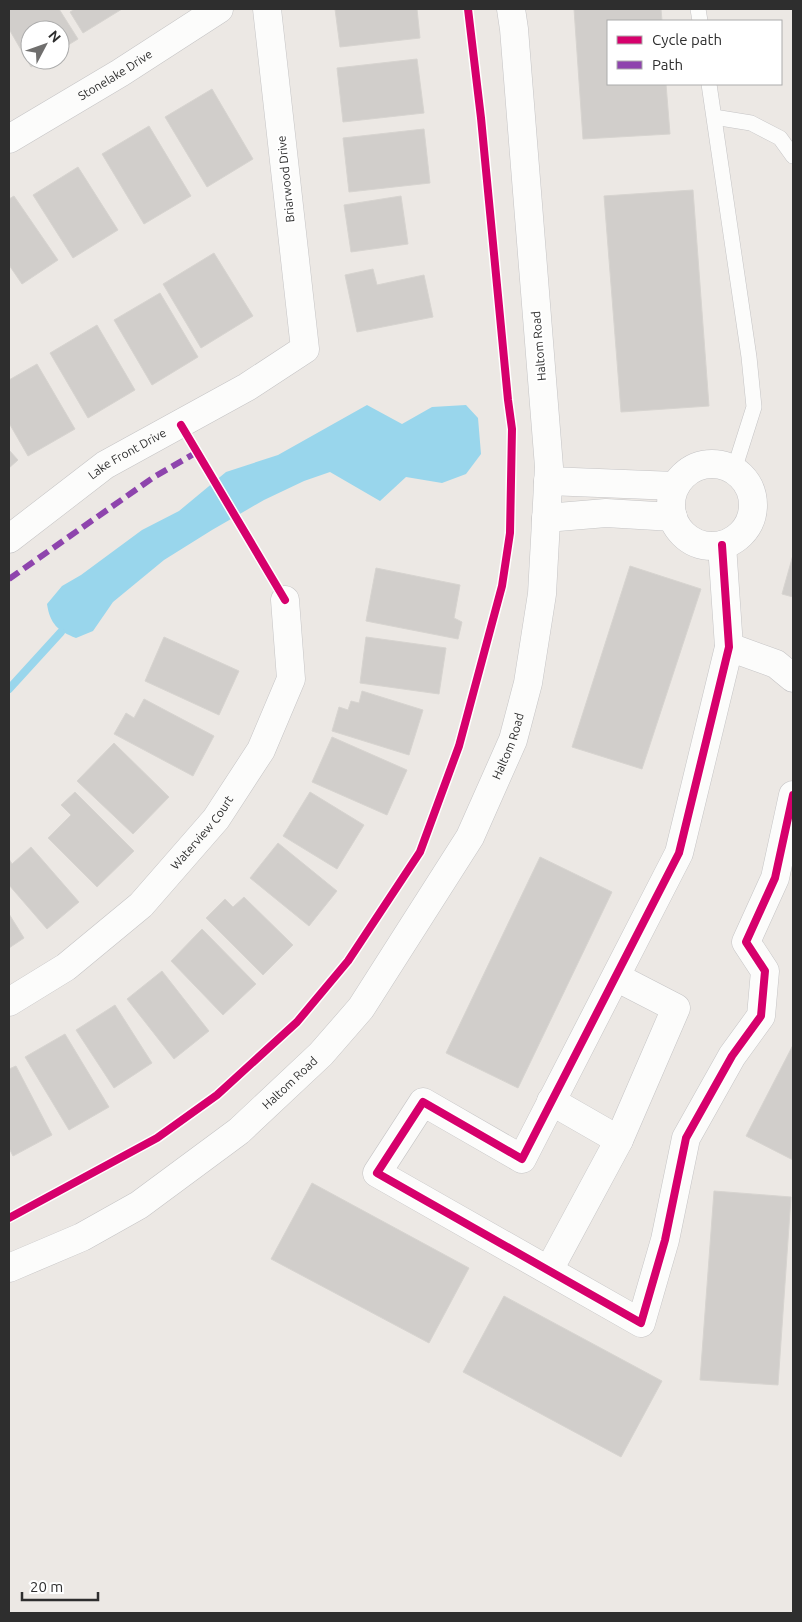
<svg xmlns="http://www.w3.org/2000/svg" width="802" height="1622" font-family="Ubuntu,sans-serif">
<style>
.water{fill:#99d6ec}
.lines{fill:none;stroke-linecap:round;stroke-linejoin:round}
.stream{stroke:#99d6ec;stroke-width:8}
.building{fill:#d1cecb;stroke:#d7d4d0}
.service-casing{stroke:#c5c4c5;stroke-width:16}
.minor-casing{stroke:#c5c4c5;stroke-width:29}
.secondary-casing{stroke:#c5c4c5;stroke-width:29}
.service{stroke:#fcfcfb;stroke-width:15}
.minor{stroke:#fcfcfb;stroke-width:28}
.secondary{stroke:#fcfcfb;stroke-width:28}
.quiet{stroke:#8e44ad;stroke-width:6;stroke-dasharray:12 6;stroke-linecap:butt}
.cycleway-casing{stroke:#fff;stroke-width:11}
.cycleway{stroke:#d6006c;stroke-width:8}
.labels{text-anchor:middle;stroke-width:4;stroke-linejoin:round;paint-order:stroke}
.street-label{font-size:12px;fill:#2e2e2e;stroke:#fff}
</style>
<rect width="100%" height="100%" fill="#ece8e4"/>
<path class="water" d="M367 405 402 424 432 407 466 405 478 418 481 454 466 474 442 483 406 477 380 501 330 472 304 481 264 500 212 530 164 560 113 602 93 631 76 638C58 631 50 624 47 604L62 586 81 575 142 530 179 511 226 472 278 455Z"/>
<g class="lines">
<path class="stream" d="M9 689 61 632"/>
</g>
<path class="building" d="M9 9H59L78 39 60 50V30H30V60H43L31 67 9 29Z
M75 9H122L83 33 70 12Z
M335 9H417L420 38 340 47Z
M574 9H661L662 21H608V84H666L670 134 583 139Z
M417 59 424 113 343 122 337 68Z
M212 89 253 159 207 187 165 117Z
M149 126 191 196 144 224 102 154Z
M424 129 430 183 349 192 343 138Z
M78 167 118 230 73 258 33 195Z
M693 190 709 406 621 412 604 196Z
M14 196 58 260 22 284 9 265V199Z
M401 196 408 244 351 252 344 205Z
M214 253 253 316 201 348 163 284Z
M373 269 377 285 424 275 433 317 357 332 345 275Z
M160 293 198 357 152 385 114 320Z
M97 325 135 390 88 418 50 353Z
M37 364 75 429 28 456 9 423V380Z
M9 450 18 460 9 468Z
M793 555V597L782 594Z
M630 566 701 589 642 769 572 747Z
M376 568 460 585 454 618 462 622 458 639 366 621Z
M164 637 239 671 219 715 145 681Z
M366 637 446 648 439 694 360 683Z
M362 691 423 710 409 755 332 731 339 707 348 710 351 701 359 703Z
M144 699 214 736 193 776 114 734 126 713 134 718Z
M332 737 407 770 387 815 312 782Z
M114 743 169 797 133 834 77 781Z
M75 792 134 851 97 887 48 838 71 815 61 805Z
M310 792 364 825 337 869 283 836Z
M278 843 337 891 309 926 250 878Z
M31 847 79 902 47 929 9 885V859L12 864Z
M540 857 612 892 518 1088 446 1053Z
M244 897 293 945 263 975 206 918 225 899 233 907Z
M9 914 24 938 9 948Z
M202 929 256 984 223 1015 171 961Z
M162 971 209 1031 174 1059 127 999Z
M115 1005 152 1063 114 1088 76 1030Z
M65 1034 109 1107 69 1130 25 1057Z
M793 1045V1160L746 1136Z
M16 1066 52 1135 13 1156 9 1148V1069Z
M312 1183 469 1268 429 1343 271 1259Z
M714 1191 791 1197 778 1385 700 1380Z
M504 1296 662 1381 621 1457 463 1372Z"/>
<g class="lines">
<g class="service-casing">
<path id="service" d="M698 9 700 21
M709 84 749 357 754 407 734 470
M714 117 751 123 780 138 793 156"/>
</g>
<g class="minor-casing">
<g id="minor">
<path id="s1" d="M9 139 120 73 219 9"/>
<circle cx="712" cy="505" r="41"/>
<path d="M548 481 675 486"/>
<path d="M546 518 606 513 673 517"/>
<path id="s2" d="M9 539 105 465 247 387 305 349 267 9"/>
<path d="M722 545 729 647 679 853 522 1159 423 1102 377 1173 641 1323 665 1240 686 1138 732 1056 761 1016 765 971 746 942 775 878 793 795"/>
<path d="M729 647 776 664 793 678"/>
<path d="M616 977 676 1008 619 1140"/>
<path id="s3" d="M9 1002 66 967 141 905 216 819 261 750 291 679 285 600"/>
<path d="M549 1270 619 1140 551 1101"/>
</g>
</g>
<g class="secondary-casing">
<g id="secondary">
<path id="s4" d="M9 1268 82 1237 139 1205 239 1131 321 1054 361 1008 470 837 513 740 528 683 542 594 549 467 514 29 511 9"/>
</g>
</g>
<use href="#service" class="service"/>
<use href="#minor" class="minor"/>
<use href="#secondary" class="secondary"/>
<path class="quiet" d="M9 579 154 477 197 452"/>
<g class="cycleway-casing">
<path id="cycleway" d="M181 425 285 600
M722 545 729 647 679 853 522 1159 423 1102 377 1173 641 1323 665 1240 686 1138 732 1056 761 1016 765 971 746 942 775 878 793 795
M9 1218 157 1138 217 1095 297 1022 348 961 420 852 459 746 502 586 510 533 512 429 508 400 481 118 468 9"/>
</g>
<use href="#cycleway" class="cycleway"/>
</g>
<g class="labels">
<g class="street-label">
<text dy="4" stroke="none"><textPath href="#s1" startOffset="124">Stonelake Drive</textPath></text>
<text transform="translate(286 179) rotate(-96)" y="4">Briarwood Drive</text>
<text transform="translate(539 346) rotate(-95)" y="4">Haltom Road</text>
<text dy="4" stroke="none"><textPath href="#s2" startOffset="146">Lake Front Drive</textPath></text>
<text dy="4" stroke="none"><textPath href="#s4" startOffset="744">Haltom Road</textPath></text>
<text dy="4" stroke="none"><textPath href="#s3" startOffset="259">Waterview Court</textPath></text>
<text dy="4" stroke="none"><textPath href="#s4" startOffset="339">Haltom Road</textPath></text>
</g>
</g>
<rect width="802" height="1622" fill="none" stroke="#2e2e2e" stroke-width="20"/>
<rect x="607" y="20" width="175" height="65" fill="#ffffff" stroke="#ababab"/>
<rect x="617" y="36" width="25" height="8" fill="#d6006c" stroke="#ababab"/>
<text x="652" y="45" font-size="15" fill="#2e2e2e">Cycle path</text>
<rect x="617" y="61" width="25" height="8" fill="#8e44ad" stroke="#ababab"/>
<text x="652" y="70" font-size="15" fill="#2e2e2e">Path</text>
<g transform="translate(45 45) rotate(49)"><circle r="24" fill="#ffffff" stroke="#ababab"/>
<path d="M0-4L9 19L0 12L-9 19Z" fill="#706f6e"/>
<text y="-8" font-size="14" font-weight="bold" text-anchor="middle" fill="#2e2e2e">N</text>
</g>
<path d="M22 1592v8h76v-8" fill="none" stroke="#2e2e2e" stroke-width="2.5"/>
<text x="30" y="1592" font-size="15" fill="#2e2e2e" stroke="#ffffff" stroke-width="4" paint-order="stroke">20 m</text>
</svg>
